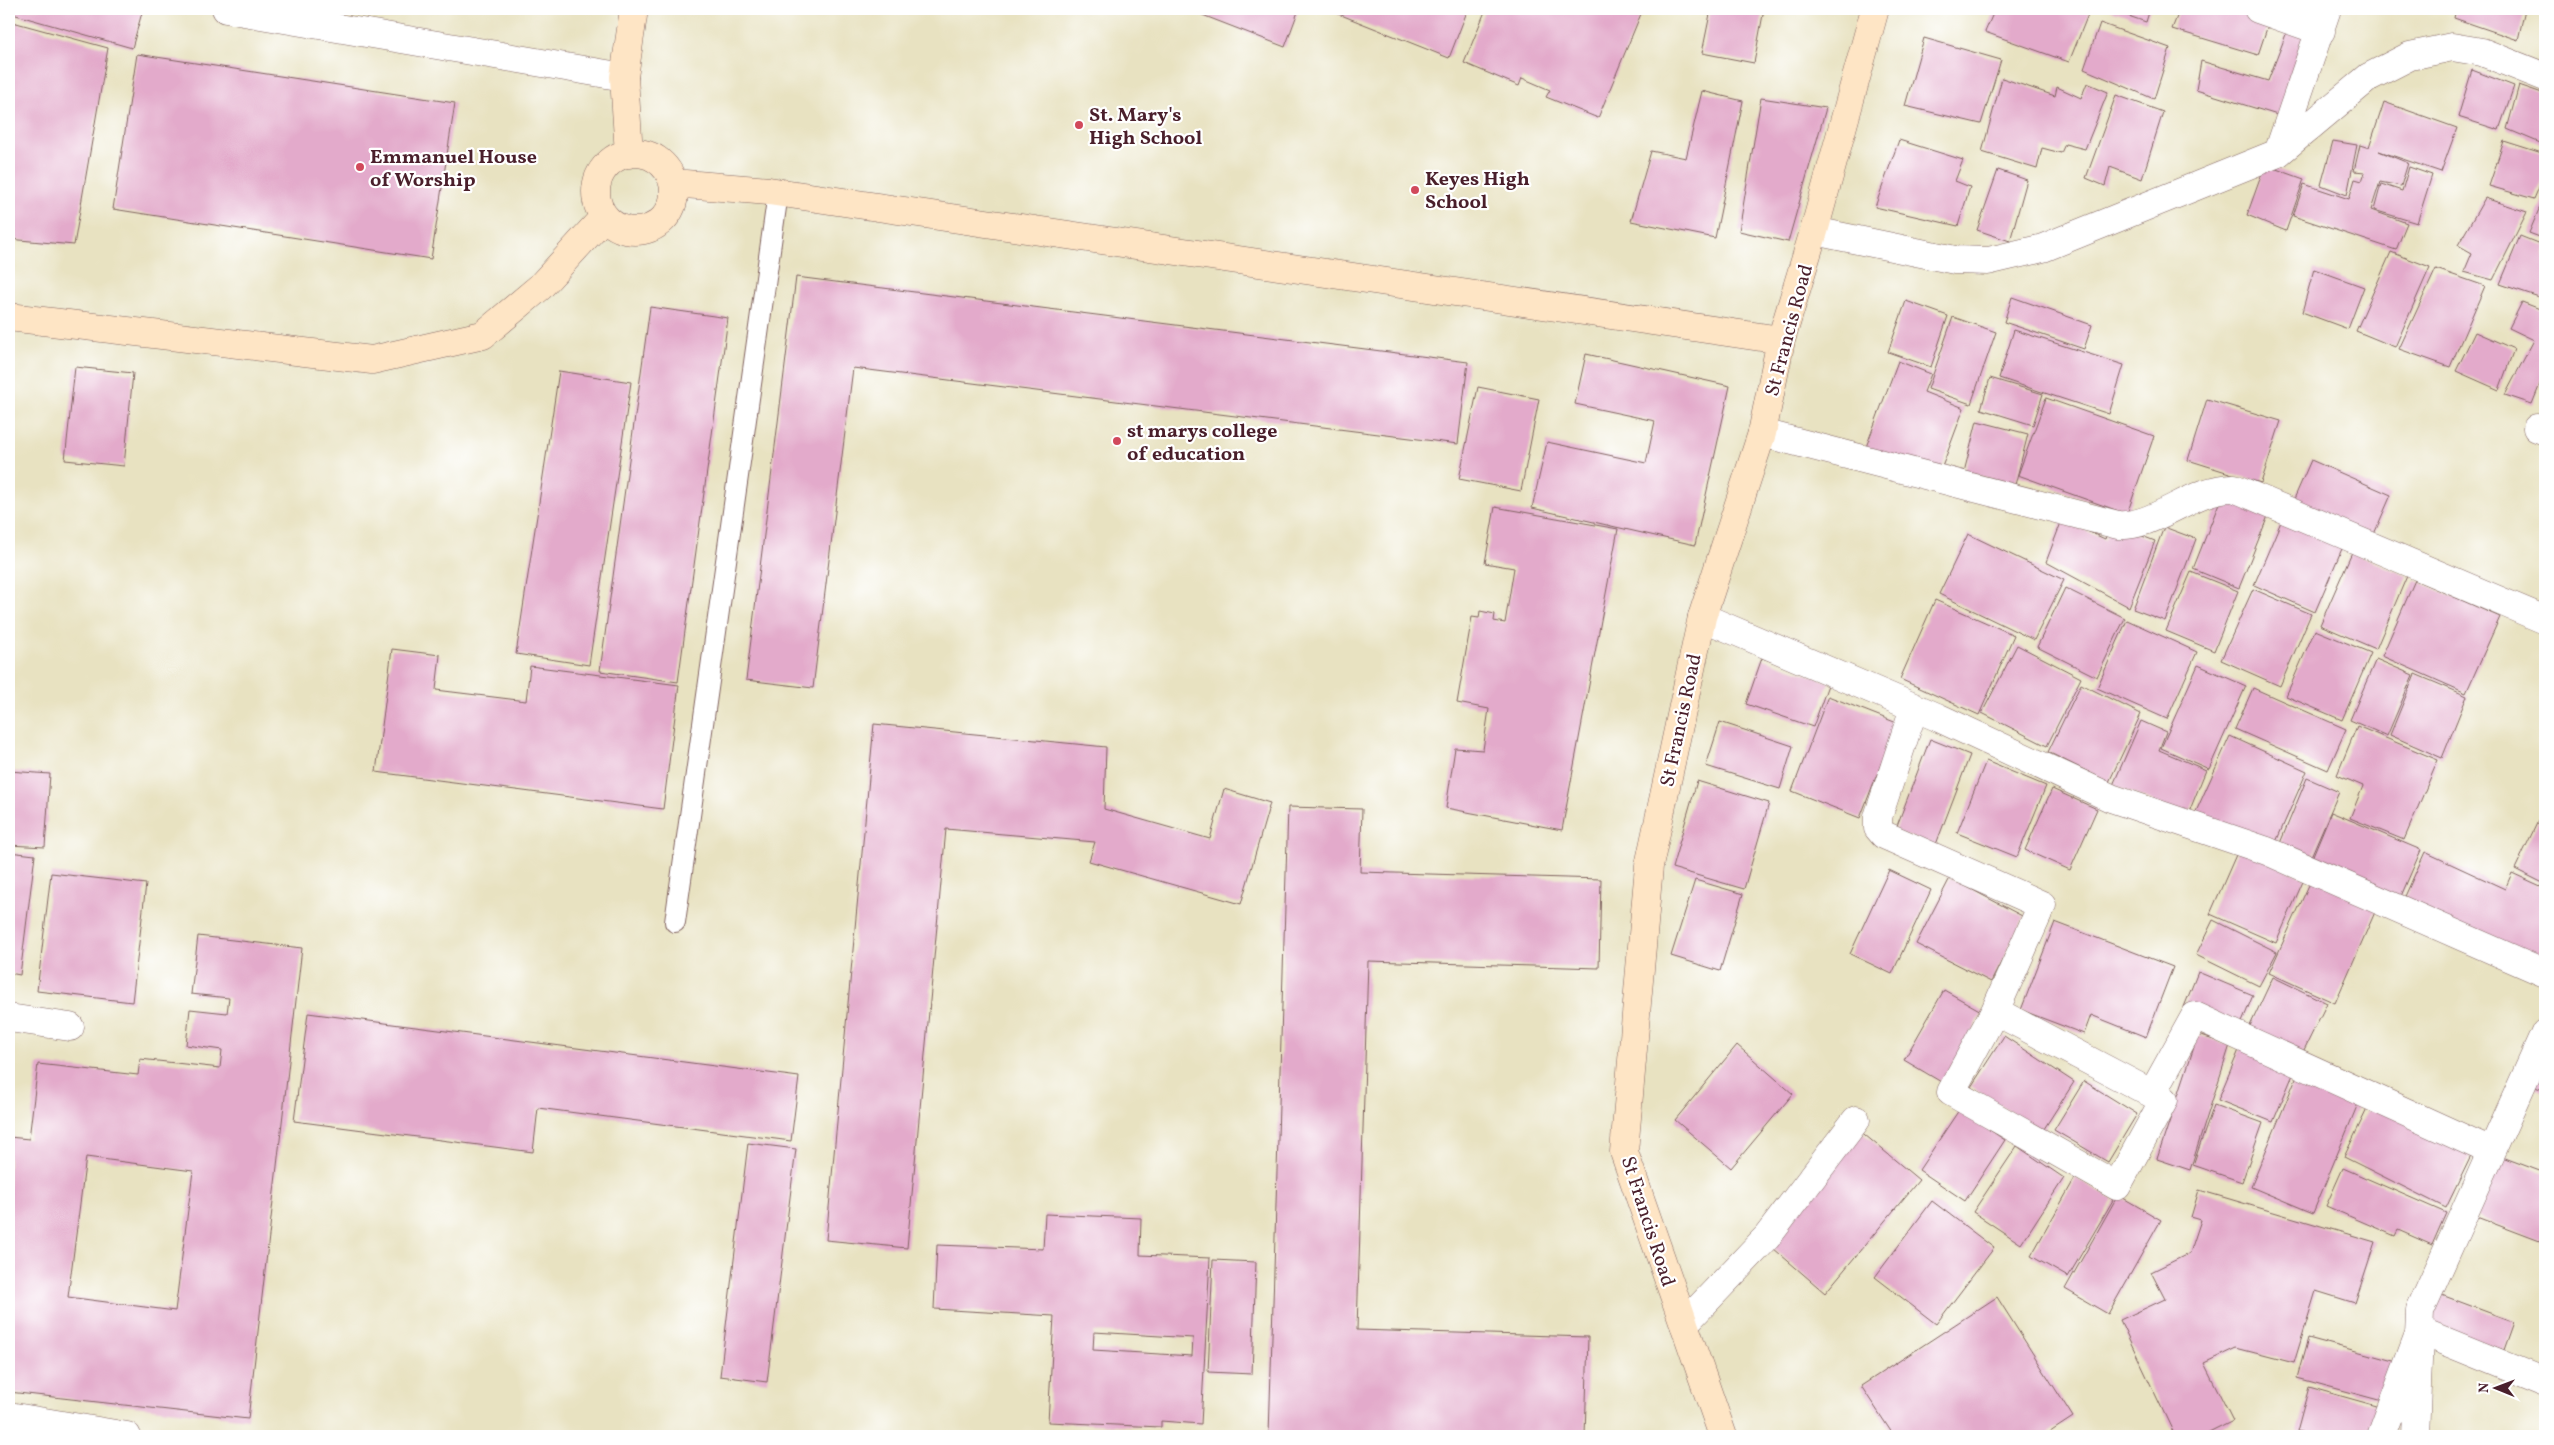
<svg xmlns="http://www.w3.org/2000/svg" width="2554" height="1445" font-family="Vollkorn,serif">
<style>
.building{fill:#e3aacb;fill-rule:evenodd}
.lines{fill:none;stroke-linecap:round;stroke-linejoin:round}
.lane-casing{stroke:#816360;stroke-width:22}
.street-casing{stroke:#816360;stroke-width:29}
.secondary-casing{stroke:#816360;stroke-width:29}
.lane{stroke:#fff;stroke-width:20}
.street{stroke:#fff;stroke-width:28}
.secondary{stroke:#fee5c5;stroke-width:28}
.poi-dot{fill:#d1495b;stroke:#fff;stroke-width:2}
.labels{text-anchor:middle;stroke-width:4.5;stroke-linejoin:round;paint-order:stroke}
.poi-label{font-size:20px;font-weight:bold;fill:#4a1f2b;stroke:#fff;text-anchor:start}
.street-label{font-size:20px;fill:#4a1f2b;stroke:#fff}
</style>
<rect width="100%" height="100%" fill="#fff"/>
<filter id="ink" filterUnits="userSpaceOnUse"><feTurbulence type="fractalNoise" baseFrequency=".02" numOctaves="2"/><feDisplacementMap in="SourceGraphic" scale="10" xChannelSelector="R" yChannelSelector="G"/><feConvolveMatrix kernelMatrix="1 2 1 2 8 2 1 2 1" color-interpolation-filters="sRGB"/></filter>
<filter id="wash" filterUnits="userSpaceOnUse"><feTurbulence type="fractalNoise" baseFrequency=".0096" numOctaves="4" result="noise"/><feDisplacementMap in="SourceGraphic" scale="20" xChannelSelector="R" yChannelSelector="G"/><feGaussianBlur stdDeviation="1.12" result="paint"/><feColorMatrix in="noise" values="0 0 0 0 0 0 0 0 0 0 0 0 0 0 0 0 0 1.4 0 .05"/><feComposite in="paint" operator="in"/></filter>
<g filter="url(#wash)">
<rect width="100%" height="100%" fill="#e8e2c1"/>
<g id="blocks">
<path class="building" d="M9 9H143L132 48 9 13Z
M364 9H386L385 14Z
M1187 9H1299L1285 47Z
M1326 9H1468L1449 58Z
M1486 9H1643L1598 118 1546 97 1550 90 1522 78 1519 86 1464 63Z
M1711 9H1764L1754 63 1702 53Z
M1995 9H2079L2089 12 2069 62 1985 32Z
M2108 9H2150L2146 22Z
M2180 9H2234L2269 22 2258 55 2172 29Z
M2456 9H2525L2518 40 2454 18Z
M9 21 108 48 74 245 9 239Z
M2100 23 2170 48 2154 99 2084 69Z
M2288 29 2312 39 2284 117 2196 90 2201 61 2268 81Z
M1924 38 2001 60 1981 124 1905 106Z
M137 54 455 103 431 259 113 209Z
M2472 70 2514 86 2499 130 2458 117Z
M2002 78 2055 96 2057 87 2081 98 2087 83 2108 92 2085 149 2065 144 2061 153 2042 148 2037 169 1982 152Z
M2519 85 2545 94V145L2507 129Z
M1702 91 1743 101 1715 238 1631 221 1651 151 1686 158Z
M2116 95 2163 112 2142 179 2110 167 2105 186 2086 178Z
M1761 98 1826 108 1788 242 1739 231Z
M2384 102 2457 128 2441 172 2379 151 2408 163 2401 186 2380 182 2371 210 2407 223 2396 250 2293 216 2304 184 2349 199 2355 179 2362 181 2365 172 2354 171 2360 145 2369 148Z
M1899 140 1963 160 1955 181 1970 187 1958 226 1875 207Z
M2333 141 2357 145 2347 195 2321 185Z
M2504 141 2545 154V173L2534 199 2489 186Z
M2265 165 2304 179 2286 231 2247 215Z
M2409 167 2432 175 2417 223 2374 210 2381 184 2402 191Z
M1998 170 2027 180 2010 241 1977 230Z
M2545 195V239L2529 233Z
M2485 198 2527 212 2493 280 2464 272 2472 253 2458 245Z
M2520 236 2545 246V299L2500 284Z
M2391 252 2430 267 2395 347 2356 331Z
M2314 269 2364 287 2348 329 2302 312Z
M2436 269 2485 286 2450 367 2399 349Z
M796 277 1468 362 1458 444 853 368 813 688 746 680Z
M2012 297 2092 325 2084 349 2004 322Z
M1906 301 1948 316 1931 367 1888 352Z
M2522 302 2545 311V372L2532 404 2505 395 2534 340 2509 328Z
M650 307 728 318 678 682 600 671Z
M1953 317 1996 332 1971 404 1928 389Z
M2014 330 2124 365 2109 414 1999 378Z
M2475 332 2514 349 2499 390 2456 371Z
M1586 354 1730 386 1695 545 1532 508 1547 442 1646 463 1655 421 1575 404Z
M1898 361 1931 374 1924 392 1964 408 1939 475 1866 447Z
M75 367 133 373 124 466 65 460Z
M559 371 631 382 589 665 516 654Z
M1990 378 2043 394 2033 425 1981 409Z
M1478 387 1539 399 1521 491 1459 479Z
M2046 398 2154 436 2127 514 2018 475Z
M2207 399 2281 421 2261 483 2188 460Z
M1977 421 2028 434 2015 485 1964 472Z
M2311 460 2391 495 2371 541 2291 506Z
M2221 498 2268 516 2239 588 2193 569Z
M1495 507 1618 529 1562 830 1446 808 1455 748 1483 750 1489 709 1457 703 1472 617 1479 618 1480 611 1495 614 1494 621 1505 623 1514 568 1485 563Z
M2283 517 2344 544 2315 612 2254 585Z
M2062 520 2105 539 2111 524 2155 541 2129 607 2046 562Z
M2164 527 2196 539 2165 621 2133 609Z
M1968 534 2064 580 2034 640 1939 594Z
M2352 552 2407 576 2376 649 2320 625Z
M2191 572 2238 591 2214 651 2166 631Z
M2415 580 2500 617 2466 693 2382 656Z
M2065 588 2125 618 2097 677 2037 647Z
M2253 589 2311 614 2280 686 2221 660Z
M1935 600 2014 635 1979 715 1900 679Z
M2127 620 2197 652 2167 719 2097 688Z
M2315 630 2371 653 2342 720 2286 696Z
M2017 645 2081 678 2047 746 1982 713Z
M392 649 440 655 436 690 526 701 530 666 679 685 663 809 376 772Z
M1762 658 1829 682 1813 727 1746 704Z
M2376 659 2413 675 2387 736 2350 720Z
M2198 665 2246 686 2209 769 2161 748Z
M2415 674 2467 696 2442 758 2390 735Z
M2081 684 2141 714 2109 782 2048 752Z
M2253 688 2346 729 2328 770 2235 729Z
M1828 696 1897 723 1860 818 1792 791Z
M2141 721 2166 732 2159 750 2206 770 2187 817 2113 785Z
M1720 722 1793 746 1780 789 1706 766Z
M874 724 1106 747 1104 809 1210 839 1224 789 1270 803 1241 904 1089 861 1095 842 946 829 907 1248 826 1240Z
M2357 726 2438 760 2404 840 2350 818 2363 786 2337 775Z
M2230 736 2307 771 2272 851 2194 816Z
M1930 739 1970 755 1935 847 1895 831Z
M1986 761 2046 786 2017 857 1957 833Z
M9 771 50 774 45 847 9 845Z
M2307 778 2339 792 2309 861 2278 848Z
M1697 781 1769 803 1744 889 1672 868Z
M2052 789 2097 809 2070 870 2025 850Z
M1288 807 1362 809 1360 872 1601 879 1599 968 1368 961 1357 1330 1588 1337 1585 1436H1269Z
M2331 812 2421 850 2398 903 2309 865Z
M2539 819 2545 822V884L2515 869Z
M2239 848 2305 877 2276 943 2210 914Z
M9 852 35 855 20 975 9 973Z
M2425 852 2505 889 2512 873 2545 888V969L2402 903Z
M1889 870 1931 890 1892 974 1850 954Z
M51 873 146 884 132 1002 37 991Z
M2314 874 2379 903 2335 1003 2269 973Z
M1950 878 2024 917 1991 982 1916 944Z
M1695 880 1743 894 1720 971 1671 956Z
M2213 920 2277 952 2259 986 2196 955Z
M2055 922 2173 967 2146 1037 2091 1015 2084 1034 2021 1010Z
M198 936 302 948 248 1419 9 1392V1137L29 1139 38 1064 138 1075 140 1059 220 1068 222 1050 186 1045 190 1009 227 1013 229 998 191 994ZM86 1157 193 1171 175 1311 68 1297Z
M2198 972 2253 995 2239 1030 2184 1007Z
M2273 977 2327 1003 2302 1054 2249 1028Z
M1944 990 1983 1012 1943 1083 1904 1060Z
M308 1013 799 1077 791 1141 538 1108 533 1152 294 1121Z
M2198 1035 2230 1045 2190 1170 2157 1159Z
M2004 1036 2074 1082 2042 1132 1971 1087Z
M2242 1043 2297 1065 2273 1122 2218 1100Z
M1737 1045 1793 1094 1731 1168 1675 1120Z
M2545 1060V1091L2533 1086Z
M2300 1068 2362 1094 2313 1213 2251 1187Z
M2084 1081 2137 1114 2108 1162 2054 1130Z
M2370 1103 2472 1154 2446 1208 2344 1157Z
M2214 1105 2263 1123 2242 1182 2193 1165Z
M1959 1110 2005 1140 1965 1201 1919 1170Z
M1859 1130 1919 1180 1825 1293 1766 1242Z
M748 1143 796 1149 767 1382 720 1376Z
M2017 1146 2064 1178 2021 1244 1973 1212Z
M2497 1155 2545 1173V1243L2474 1216Z
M2343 1168 2446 1213 2432 1245 2398 1230 2395 1236 2326 1206Z
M2075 1178 2113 1200 2068 1277 2031 1256Z
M2199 1190 2375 1242 2355 1303 2316 1291 2294 1363 2236 1348 2204 1363 2233 1421 2203 1436H2175L2120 1320 2165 1299 2151 1272 2190 1253 2201 1220 2191 1217Z
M2118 1195 2161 1220 2108 1314 2065 1289Z
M1932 1201 1994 1248 1936 1324 1875 1277Z
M1045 1214 1141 1218 1140 1255 1210 1258 1201 1424 1161 1421V1427L1048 1422 1054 1316 934 1309 937 1245 1043 1249ZM1094 1332 1193 1338 1192 1356 1093 1350Z
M1213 1260 1256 1262 1252 1374 1208 1372Z
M2439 1294 2514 1322 2504 1350 2429 1322Z
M1997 1297 2073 1417 2044 1436H1894L1861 1386Z
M2308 1338 2397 1362 2386 1402 2297 1378Z
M2309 1387 2384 1408 2376 1436H2315L2297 1431Z"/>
</g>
</g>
<g filter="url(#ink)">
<use href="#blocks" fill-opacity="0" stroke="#816360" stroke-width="1"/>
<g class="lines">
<g class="lane-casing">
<path id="lane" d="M675 922 778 193"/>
</g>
<g class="street-casing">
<path id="street" d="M226 9 624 77
M2258 9 2321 31
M2278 153 2327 9
M1814 231 1955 260 1988 261 2043 248 2278 153 2369 77 2410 56 2452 47 2482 52 2545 77
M2537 428 2545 431
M1762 433 2118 525C2155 528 2194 487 2234 488L2545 620
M1702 617 1937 717 2111 798 2267 851 2545 973
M1914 708 1878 817V828L1884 835 2042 905 1995 1011 1951 1092 2117 1186 2164 1100 1995 1011
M9 1018 70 1027
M2152 1094 2195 1016 2491 1151
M1684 1324 1767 1237 1856 1120
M9 1416 127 1436
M2381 1436 2420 1331 2545 1382
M2415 1436 2420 1311 2545 1033"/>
</g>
<g class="secondary-casing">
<path id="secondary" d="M596 192a39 39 0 1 1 78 0a39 39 0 1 1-78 0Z
M629 154 624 77 634 9
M673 183 769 191 1781 340
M9 317 372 360 483 335 540 287 604 217
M1723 1436 1624 1152 1649 866 1702 617 1762 433 1781 340 1814 231 1875 9"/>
</g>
<use href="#lane" class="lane"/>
<use href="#street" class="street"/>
<use href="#secondary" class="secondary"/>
</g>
</g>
<g class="poi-dot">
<circle cx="1079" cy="125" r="5"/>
<circle cx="360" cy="167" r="5"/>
<circle cx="1415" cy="190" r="5"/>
<circle cx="1117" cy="441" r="5"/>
</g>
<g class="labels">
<g class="poi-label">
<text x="1089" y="121">St. Mary's<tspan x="1089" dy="23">High School</tspan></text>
<text x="370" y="163">Emmanuel House<tspan x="370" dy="23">of Worship</tspan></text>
<text x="1425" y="185">Keyes High<tspan x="1425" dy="23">School</tspan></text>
<text x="1127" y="437">st marys college<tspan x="1127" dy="23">of education</tspan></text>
</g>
<g class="street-label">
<text transform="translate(1788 330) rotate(-75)" y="7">St Francis Road</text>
<text transform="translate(1680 720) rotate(-78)" y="7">St Francis Road</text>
<text transform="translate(1649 1221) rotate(72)" y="7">St Francis Road</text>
</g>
</g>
<rect width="2554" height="1445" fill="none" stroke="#fff" stroke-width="30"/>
<g transform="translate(2496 1388) rotate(271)" stroke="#ffffff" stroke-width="4" paint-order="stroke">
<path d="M0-4L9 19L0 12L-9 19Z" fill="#4a1f2b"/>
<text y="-8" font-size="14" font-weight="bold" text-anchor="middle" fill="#4a1f2b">N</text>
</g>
</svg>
